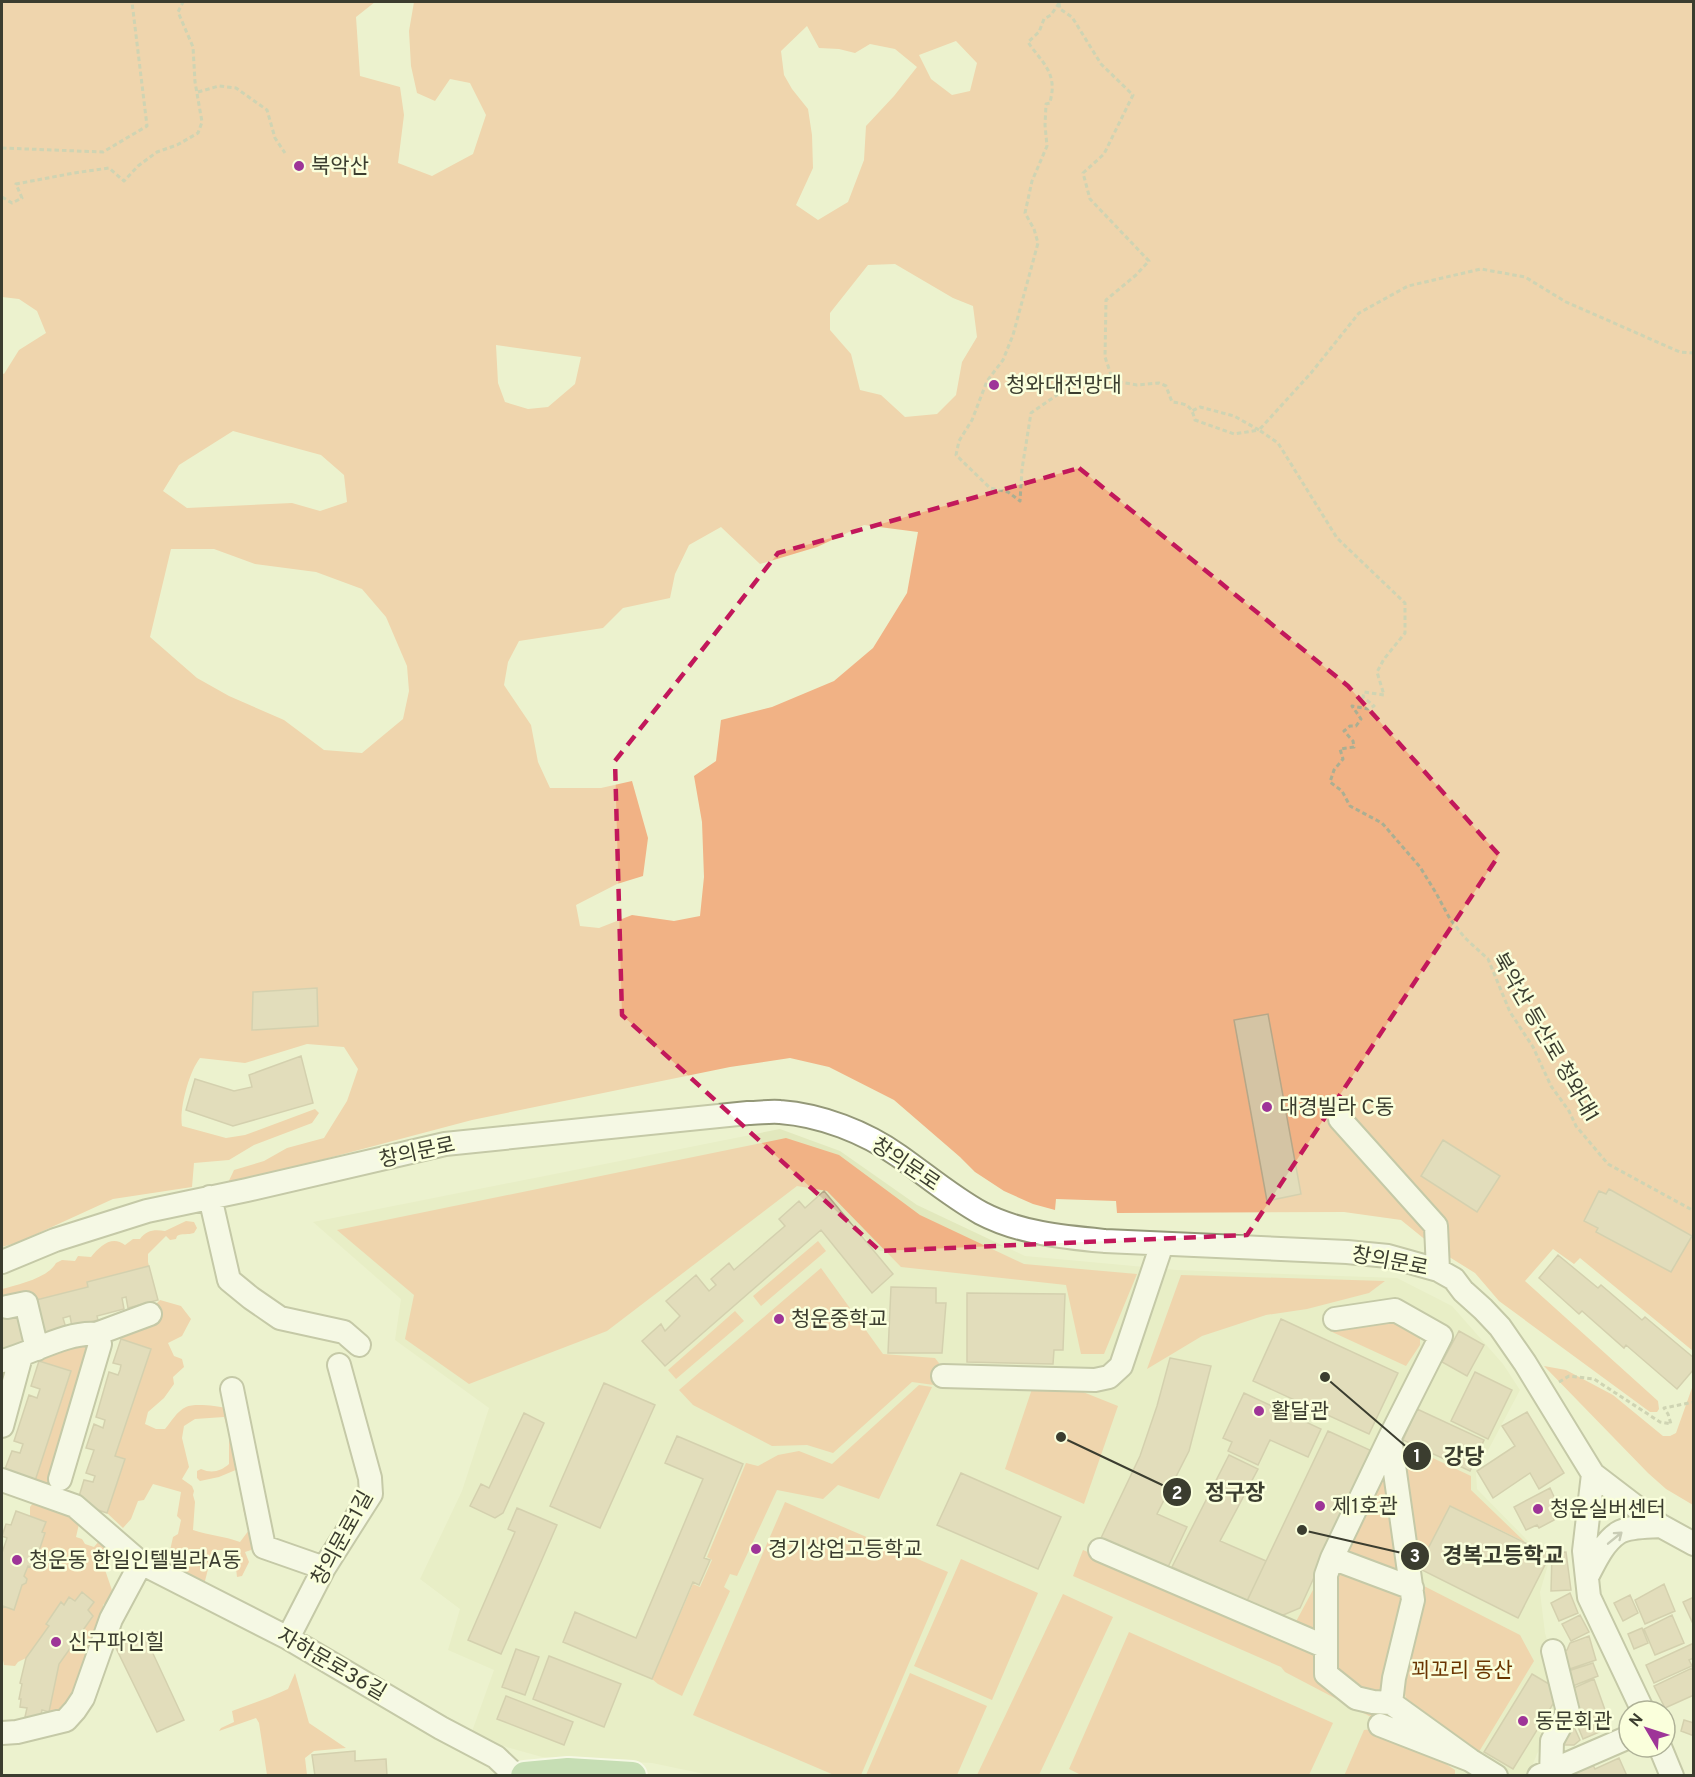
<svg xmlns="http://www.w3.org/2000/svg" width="1695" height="1777" font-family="Overpass,'Noto Sans KR',sans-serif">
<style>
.built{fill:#e2e8bd}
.green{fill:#f1b285;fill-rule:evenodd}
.building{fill:#d4c4a4;stroke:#b6a788;stroke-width:1.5}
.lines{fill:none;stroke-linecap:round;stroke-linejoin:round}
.minor-casing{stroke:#949878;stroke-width:26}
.major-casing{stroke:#fff;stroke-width:32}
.path{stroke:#aaaf93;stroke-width:3;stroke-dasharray:4.5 3;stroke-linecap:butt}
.minor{stroke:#fff;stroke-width:22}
.major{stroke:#98c596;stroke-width:28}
.oneway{stroke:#9d9e97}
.marked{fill:none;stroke:#c2185b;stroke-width:4.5;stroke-dasharray:12 8;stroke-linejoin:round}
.poi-dot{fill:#9e3598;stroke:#faffdc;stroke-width:2}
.labels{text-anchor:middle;stroke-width:5;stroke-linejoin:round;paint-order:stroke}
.poi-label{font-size:21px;fill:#3b3d2f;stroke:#faffdc;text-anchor:start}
.street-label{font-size:21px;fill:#3b3d2f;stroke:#faffdc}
.park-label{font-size:21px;fill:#6a3500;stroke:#faffdc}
.leader{fill:none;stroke:#3b3d2f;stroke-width:2}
.callout-dot{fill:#3b3d2f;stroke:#faffdc;stroke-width:2}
.mark-label{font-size:18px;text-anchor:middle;font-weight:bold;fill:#fff}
.callout-label{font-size:22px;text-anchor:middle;font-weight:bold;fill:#3b3d2f;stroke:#faffdc;stroke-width:5;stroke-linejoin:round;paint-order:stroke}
</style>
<rect width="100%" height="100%" fill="#ecf2ce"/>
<path class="built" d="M780 1129 840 1151 917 1205 1025 1256 1177 1270 1397 1278 1452 1306 1503 1364 1520 1390 1476 1473 1477 1489 1529 1542 1552 1551 1540 1592 1545 1633 1566 1705 1537 1754 1528 1776H714L652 1763 542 1757 470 1737 494 1670 448 1650 460 1609 420 1579 462 1491 489 1408 395 1340 401 1299 313 1222Z"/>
<path class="green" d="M2 2H375L356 17 360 76 400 87 404 115 398 163 432 176 473 154 486 115 470 83 450 79 435 101 417 93 411 66 409 31 414 2H1693V1351L1580 1258 1574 1264 1553 1249 1525 1281 1658 1401 1659 1409 1657 1412H1650L1499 1301 1475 1273 1438 1250 1401 1220 1344 1212 1117 1213 1116 1201 1056 1199 1055 1210 1033 1204 1004 1191 975 1172 960 1157 894 1100 829 1067 790 1058 730 1067 472 1120 227 1185 234 1170 264 1161 287 1148 324 1138 347 1101 358 1069 344 1047 307 1044 245 1063 200 1058C189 1072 179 1109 182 1126L226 1138 245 1135 315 1109 319 1113 312 1123 254 1145 229 1160 194 1163 192 1187 113 1199 19 1242 2 1247V373L4 374 19 350 46 333 37 311 19 299 2 297ZM807 26 819 48 839 49 855 53 870 44 895 49 917 67 894 96 866 126 864 160 848 202 818 220 796 205 813 168 812 135 808 109 792 89 784 75 781 51ZM956 41 977 63 970 91 952 95 931 79 919 55ZM895 264 953 298 973 306 977 337 962 362 956 395 937 414 905 417 881 395 860 390 851 354 830 330V313L868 265ZM496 345 581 357 575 384 548 407 528 409 505 402 498 383ZM233 431 321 455 344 475 347 502 320 511 292 503 187 508 163 491 179 465ZM864 525 918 532 907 593 873 648 834 681 772 707 721 720 716 761 694 776 702 822 704 877 700 916 674 921 632 915 599 928 580 926 576 905 617 884 643 876 648 838 632 781 601 788H550L538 762 531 725 504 685 508 662 519 641 603 628 623 608 670 598 675 574 689 545 721 527 760 564 817 547ZM171 549H214L255 564 316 572 362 589 386 617 407 666 409 691 403 719 362 753 324 750 284 720 229 696 197 678 150 637Z
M786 1138 839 1155 920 1215 1024 1264 1137 1274 1104 1354H1081L1066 1285 901 1267 827 1191 797 1186 607 1331 469 1384 405 1339 414 1295 337 1230Z
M186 1221 194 1222 197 1228 194 1233C188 1235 182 1233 177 1236L176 1239 170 1240 166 1236 148 1254V1262L149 1266 87 1282 88 1287 32 1301 2 1314V1289C17 1285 48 1278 56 1263L62 1260 75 1261 78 1256 91 1257C100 1246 112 1235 125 1245L133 1239H140C146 1230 155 1229 165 1231Z
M818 1241 826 1251 761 1306 753 1296Z
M821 1268 883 1354 935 1358 942 1367 934 1385 912 1382 833 1453 807 1445 772 1446 693 1405 679 1390Z
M1181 1275 1385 1281 1369 1293 1307 1309 1266 1315 1202 1336 1147 1369Z
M160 1300 181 1306 191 1319 182 1336 168 1343 174 1356 182 1359 184 1367 173 1377 174 1384 164 1398 148 1412 145 1424 156 1429H165C171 1422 177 1411 186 1407 194 1403 217 1406 226 1408L238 1469 219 1477 200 1481 197 1478V1471L201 1469C212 1474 221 1471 229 1464V1434L224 1417 195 1419 184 1426 182 1438 189 1467 182 1479 192 1486 194 1491 193 1495 195 1502 193 1530C208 1535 224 1536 240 1542L249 1530 243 1509V1498L259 1541 251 1550 245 1552 249 1562 242 1576 237 1577 236 1568 238 1559 222 1550H215L208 1569 204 1585 189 1580 191 1574 185 1573 178 1574 169 1555 173 1537 178 1534 181 1520 177 1516 181 1492 153 1484 144 1500 138 1501 131 1519 123 1528 107 1513 125 1459 115 1456 150 1350 121 1339Z
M735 1311 744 1321 676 1379 668 1370Z
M1409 1321 1420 1332V1345L1406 1366 1330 1331Z
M86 1343 87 1350 63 1437 55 1457 57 1487 34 1484 71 1372 39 1361 41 1353 59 1349 68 1350 70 1344Z
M1544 1366 1566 1370 1613 1395 1663 1436H1670L1676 1433 1693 1385V1505L1666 1489 1648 1473Z
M919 1385 932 1387 879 1499 838 1485 823 1499 777 1490 737 1576 730 1574 724 1587 730 1591 682 1696 658 1684 652 1679 693 1584 700 1587 712 1560 707 1557 746 1463 758 1466 778 1455 799 1451 832 1464Z
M1033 1386 1073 1388 1118 1406 1084 1504 1005 1469Z
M1389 1448 1407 1583 1337 1555Z
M1420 1452 1471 1476V1490L1525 1542 1451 1506 1418 1569 1404 1466 1413 1455Z
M785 1502 948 1572 861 1775H834L693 1715Z
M33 1503C49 1508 67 1511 79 1524L76 1537 82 1539 85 1544 94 1547 99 1541 111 1550 103 1564 114 1596 103 1605V1613L75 1695 55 1720 49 1712 59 1664 93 1616 88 1610 94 1602 82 1593 75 1601 69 1597 64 1605 61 1603 46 1623 49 1626 26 1658 18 1662 15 1666 4 1665 2 1655V1610L3 1606 14 1610 22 1585 26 1583 27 1579 24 1576 28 1566 29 1567 35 1552 38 1553 45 1533 42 1532 45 1522 30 1516V1507Z
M1083 1550 1320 1651V1673L1413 1724 1420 1732 1371 1717 1285 1672 1281 1667 1073 1576Z
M961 1559 1038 1593 992 1700 914 1666Z
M1335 1562 1409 1590 1385 1693 1365 1700 1332 1674Z
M1422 1585 1520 1635 1534 1661 1477 1755 1407 1706 1402 1675Z
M1314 1588 1320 1596V1642L1292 1629Z
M1063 1594 1113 1617 1039 1775H977Z
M1129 1632 1333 1723 1309 1775 1083 1776 1069 1769Z
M295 1673 309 1723 346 1748 314 1751 305 1758 307 1775H267L259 1723 256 1718 219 1731 221 1728 234 1722 232 1711 270 1697 288 1689Z
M910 1673 987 1706 957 1775H866Z
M1373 1729 1428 1752 1455 1770V1776H1344L1364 1730Z"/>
<path class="building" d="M317 988 318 1026 252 1030 253 992Z
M1268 1014 1301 1194 1267 1201 1234 1020Z
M301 1056 313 1103 233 1126 186 1110 195 1079 234 1091 252 1087 249 1075Z
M1443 1140 1500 1176 1477 1212 1421 1176Z
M1609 1189 1692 1236 1671 1272 1596 1232 1598 1228 1584 1221 1599 1191 1606 1194Z
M824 1191 893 1274 872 1293 821 1230 665 1366 642 1341 661 1324 665 1331 680 1316 666 1301 696 1275 709 1291 716 1285 711 1279 729 1263 734 1270 785 1226 779 1219 799 1201 805 1208Z
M1558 1255 1598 1288 1601 1285 1642 1320 1645 1317 1694 1358V1369L1677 1389 1626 1345 1624 1348 1582 1311 1579 1314 1539 1278Z
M149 1266 158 1300 128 1308 126 1297 122 1298 124 1309 97 1316 98 1320 72 1327 70 1316 63 1318 66 1328 40 1334 32 1301 88 1287 87 1282Z
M891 1287 936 1288V1303H946L942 1353H888Z
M967 1293 1065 1294 1063 1350H1054L1053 1364 967 1362Z
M21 1310 29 1347 2 1353V1314Z
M1281 1319 1398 1373 1369 1434 1253 1381Z
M1459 1331 1484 1345 1467 1376 1442 1362Z
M121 1339 151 1349 115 1456 125 1459 107 1513 77 1503 84 1480 93 1482 95 1476 86 1473 94 1450 86 1448 94 1424 103 1428 105 1420 96 1417 109 1372 118 1375 120 1370 121 1365 113 1363Z
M1170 1358 1211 1366 1189 1451 1157 1514 1187 1527 1168 1567 1101 1538 1140 1456 1157 1406Z
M39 1361 71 1371 34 1484 3 1474 12 1451 20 1453 23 1444 14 1441 29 1395 37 1398 40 1389 31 1386Z
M1475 1372 1512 1390 1488 1439 1451 1421Z
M604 1383 655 1405 600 1528 550 1506Z
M1244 1393 1321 1429 1308 1457 1270 1440 1258 1465 1228 1451 1232 1442 1223 1438Z
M1417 1409 1484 1440 1470 1471 1403 1440Z
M1527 1412 1564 1473 1539 1489 1530 1473 1493 1498 1477 1471 1515 1446 1502 1426Z
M524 1413 544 1423 503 1513 495 1518 470 1506 481 1484 489 1488Z
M1328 1431 1372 1451 1300 1608 1281 1616 1247 1601Z
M677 1436 743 1464 704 1558 710 1560 699 1585 693 1582 652 1679 563 1642 575 1612 636 1638 703 1479 665 1463Z
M1229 1455 1258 1469 1220 1541 1266 1561 1247 1601 1172 1567Z
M961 1473 1061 1517 1038 1569 937 1525Z
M1550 1488 1561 1512 1553 1516 1554 1520 1539 1528 1537 1525 1526 1530 1514 1507Z
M1450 1506 1550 1555 1518 1618 1418 1568Z
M517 1508 557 1525 501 1654 468 1640 515 1532 508 1529Z
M16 1511 46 1522 42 1532 45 1533 38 1554 35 1552 30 1567 28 1566 24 1576 27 1579 26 1583 22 1585 14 1610 3 1606 2 1610V1553L7 1538 2 1536 6 1524 11 1525Z
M1566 1552 1571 1590 1551 1591 1552 1553Z
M1664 1584 1675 1611 1645 1624 1635 1600Z
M82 1592 94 1602 88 1610 93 1616 59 1664 49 1712 42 1710 40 1720 25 1717 27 1708 20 1707 21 1699H19L22 1684 20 1683 26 1658 49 1626 46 1624 61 1602 64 1605 69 1597 75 1601Z
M1570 1593 1578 1613 1559 1621 1551 1603Z
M1630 1595 1638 1613 1623 1621 1614 1603Z
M1694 1597V1626L1683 1602Z
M1580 1615 1589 1632 1571 1641 1562 1624Z
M1672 1615 1684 1643 1655 1655 1644 1629Z
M1642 1628 1648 1643 1634 1649 1628 1634Z
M142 1630 184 1720 157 1732 114 1644Z
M1589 1636 1596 1660 1561 1672 1557 1655 1567 1650 1570 1643Z
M1694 1643V1658L1689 1660 1692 1666 1654 1683 1646 1665Z
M516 1649 539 1657 525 1695 502 1687Z
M549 1656 621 1684 604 1727 533 1699Z
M1593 1663 1598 1676 1573 1686 1568 1671Z
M1692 1668 1694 1672V1695L1665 1708 1654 1686Z
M1532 1674 1561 1691 1513 1769 1484 1752Z
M1594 1679 1605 1710 1599 1713 1606 1729 1583 1739 1572 1712 1569 1690Z
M506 1696 573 1722 564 1745 497 1719Z
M1684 1720 1694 1723V1736L1681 1731Z
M1563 1724 1574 1727 1580 1740 1574 1745H1559Z
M355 1751V1761L386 1759 387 1776H315L312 1755Z
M1619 1758 1627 1776H1570L1593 1765 1595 1769Z"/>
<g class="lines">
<g class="minor-casing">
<path id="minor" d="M1340 1119 1436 1226 1438 1270
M210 1197 229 1280 251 1298 280 1318 344 1332 359 1345
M2 1262 55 1240 147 1211 247 1190 445 1144 748 1113C759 1113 770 1111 780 1112 821 1115 865 1132 899 1156 926 1175 952 1197 981 1213 1019 1233 1063 1237 1105 1241L1347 1252 1388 1256 1438 1270 1454 1279 1463 1291 1483 1309 1500 1327 1525 1363 1593 1474 1661 1526 1694 1544
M7 1307 26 1303 37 1349
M1335 1319 1395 1310 1441 1336 1390 1437 1413 1600 1394 1678 1391 1703
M96 1334 150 1314
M2 1361C30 1354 68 1331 96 1334L100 1344 60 1479
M943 1376 1095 1380 1109 1377 1121 1366 1162 1244
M232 1389 264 1547 324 1568
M2 1426 21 1356
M1593 1474 1584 1551 1589 1597 1643 1711
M2 1480 75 1506 141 1563 288 1638 441 1728 496 1757 516 1776
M1100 1550 1326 1647
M1332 1558 1390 1437
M1587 1577C1595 1562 1603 1543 1618 1533 1629 1526 1648 1527 1661 1526
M1412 1588 1332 1558 1326 1575V1674L1356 1698 1373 1702 1391 1703 1470 1760
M288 1638 324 1568 371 1494 370 1478 339 1365
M1380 1725 1470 1760 1496 1776
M2 1733 17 1732 66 1720 75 1710 83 1698 111 1619 141 1563
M1660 1747 1672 1776
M1539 1776 1629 1737
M1551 1776 1552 1741 1568 1712 1553 1651"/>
</g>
<g class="major-casing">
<path id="major" d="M525 1776 568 1772 632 1776"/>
</g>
<path class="path" d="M1059 3 1051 15 1044 19 1039 32 1028 42C1036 55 1051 67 1052 84 1053 90 1051 97 1050 103L1046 104 1045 125 1047 146 1032 181 1025 213 1034 229 1038 243 1013 335 1003 360 987 381 972 420 959 441 956 455 990 488 1008 492 1020 501 1022 469 1031 413 1070 386 1113 381
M1059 3 1060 9 1072 17 1101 64 1133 95 1104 154 1083 173 1090 199 1149 261 1136 275 1106 300 1105 357 1113 381 1137 385 1159 383 1166 386 1172 402C1187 404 1191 405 1195 420L1234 434 1259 430 1234 416 1200 407 1192 411
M198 92 219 86 236 88 267 110 275 138 285 153
M2 148 103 152 147 126 132 2
M2 197 12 203 22 198 16 184 74 173 109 168 124 181 138 166 157 152 177 145 198 133 202 122 195 82 193 47 178 12 183 2
M1694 353 1680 352 1566 302 1525 277 1481 269 1408 286 1359 313 1311 373 1259 430 1278 443 1337 538 1405 603V633L1384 659 1377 672 1384 695 1364 692 1363 697 1374 706 1368 709 1352 706 1361 719 1356 726H1350L1344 731 1353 741 1354 747 1340 749 1343 759 1334 770 1330 782 1342 791 1350 806 1382 823 1420 867 1436 893 1450 919 1465 938 1488 959 1510 1012 1533 1047 1551 1086 1569 1111 1576 1126 1608 1164 1694 1211
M1559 1382 1569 1376 1594 1379 1660 1422 1671 1424 1668 1414 1664 1408 1694 1402"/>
<use href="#minor" class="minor"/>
<use href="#major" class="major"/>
</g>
<defs><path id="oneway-shaft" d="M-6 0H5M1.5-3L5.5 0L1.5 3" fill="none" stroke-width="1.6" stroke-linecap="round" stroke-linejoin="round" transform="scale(1.5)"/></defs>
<use class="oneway" href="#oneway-shaft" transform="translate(1615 1538) rotate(-39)"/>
<path d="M0 0H1695V1777H0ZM1079 468 1348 686 1499 855 1247 1235 880 1251 622 1015 615 761 778 553Z" fill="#ecf2ce" fill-opacity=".55" fill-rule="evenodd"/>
<path class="marked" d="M1079 468 1348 686 1499 855 1247 1235 880 1251 622 1015 615 761 778 553Z"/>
<g class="poi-dot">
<circle cx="299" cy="166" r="6"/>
<circle cx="994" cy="385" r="6"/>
<circle cx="1267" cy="1107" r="6"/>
<circle cx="779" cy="1319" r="6"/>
<circle cx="1259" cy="1411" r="6"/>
<circle cx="1320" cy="1506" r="6"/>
<circle cx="1538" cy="1509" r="6"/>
<circle cx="756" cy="1549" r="6"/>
<circle cx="17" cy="1560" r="6"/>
<circle cx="56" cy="1642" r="6"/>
<circle cx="1523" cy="1721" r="6"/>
</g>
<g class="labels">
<g class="poi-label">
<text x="311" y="173">북악산</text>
<text x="1006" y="392">청와대전망대</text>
<text x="1279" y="1114">대경빌라 C동</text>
<text x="791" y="1326">청운중학교</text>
<text x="1271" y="1418">활달관</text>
<text x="1332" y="1513">제1호관</text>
<text x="1550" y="1516">청운실버센터</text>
<text x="768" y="1556">경기상업고등학교</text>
<text x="29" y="1567">청운동 한일인텔빌라A동</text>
<text x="68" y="1649">신구파인힐</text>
<text x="1535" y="1728">동문회관</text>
</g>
<g class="street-label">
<text transform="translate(1546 1037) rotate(60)" y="7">북악산 등산로 청와대1</text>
<text transform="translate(417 1152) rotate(-12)" y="7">창의문로</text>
<text transform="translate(906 1164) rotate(34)" y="7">창의문로</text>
<text transform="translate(1390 1261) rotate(11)" y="7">창의문로</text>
<text transform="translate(342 1538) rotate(-61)" y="7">창의문로1길</text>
<text transform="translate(332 1664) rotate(30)" y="7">자하문로36길</text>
</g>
<g class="park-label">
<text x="1462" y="1677">꾀꼬리 동산</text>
</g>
</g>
<path class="leader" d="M1325 1377L1417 1456M1061 1437L1177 1492M1302 1530L1415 1556"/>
<g class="callout-dot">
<circle cx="1325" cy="1377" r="6"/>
<circle cx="1061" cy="1437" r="6"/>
<circle cx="1302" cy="1530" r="6"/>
<circle cx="1417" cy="1456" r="15"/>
<circle cx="1177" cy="1492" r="15"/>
<circle cx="1415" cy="1556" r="15"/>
</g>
<g class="mark-label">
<text x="1417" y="1462">1</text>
<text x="1177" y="1499">2</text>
<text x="1415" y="1562">3</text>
</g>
<g class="callout-label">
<text x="1464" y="1464">강당</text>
<text x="1235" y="1500">정구장</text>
<text x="1503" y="1563">경복고등학교</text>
</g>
<rect width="1695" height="1777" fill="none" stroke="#3b3d2f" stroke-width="6"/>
<g transform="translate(1647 1729) rotate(309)"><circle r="28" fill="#faffdc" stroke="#aeb197" stroke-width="1.5"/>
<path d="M0-4.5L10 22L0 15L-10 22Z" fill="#9e3598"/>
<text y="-9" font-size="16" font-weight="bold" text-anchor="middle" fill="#3b3d2f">N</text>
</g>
</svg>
